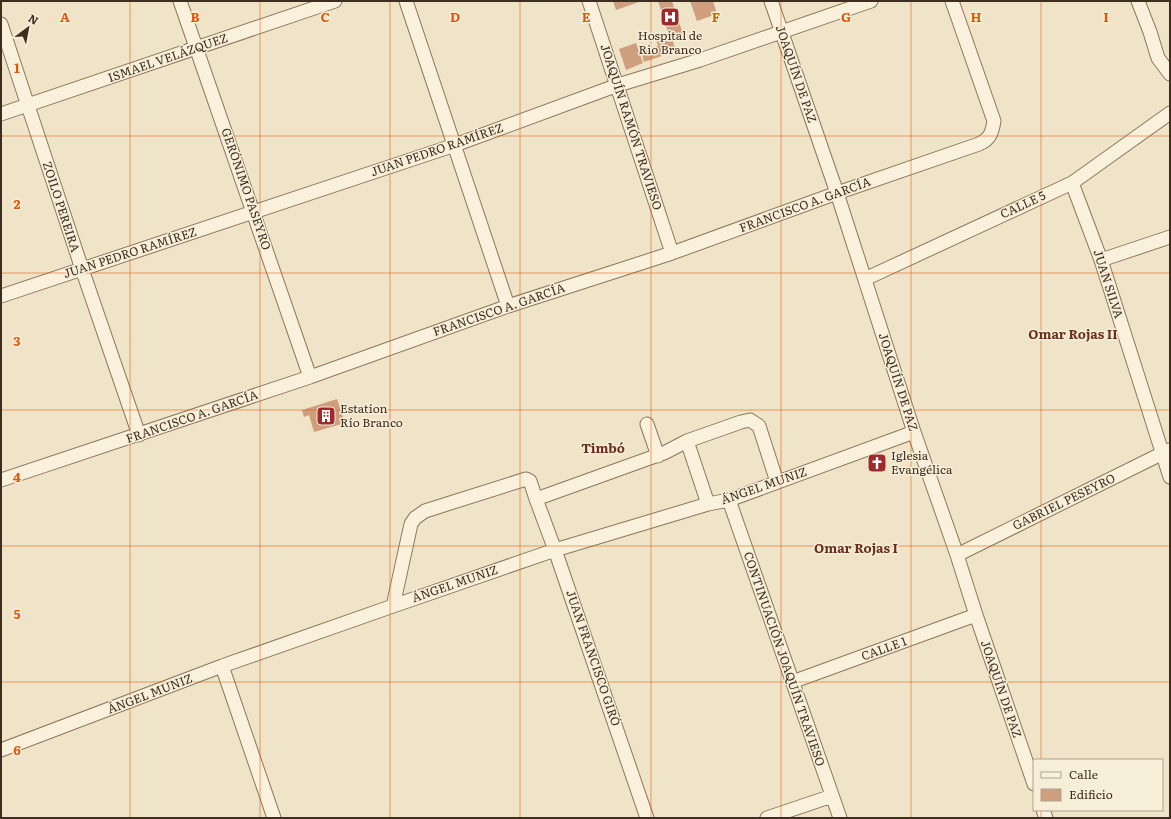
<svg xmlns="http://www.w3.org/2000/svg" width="1171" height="819" font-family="Literata,serif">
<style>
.building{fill:#cf9f7d}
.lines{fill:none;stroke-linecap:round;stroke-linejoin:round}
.minor-casing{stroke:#8d765c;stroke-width:15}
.minor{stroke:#faf1dc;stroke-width:13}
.grid{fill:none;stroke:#df570d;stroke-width:1;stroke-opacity:0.55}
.labels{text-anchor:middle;stroke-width:3;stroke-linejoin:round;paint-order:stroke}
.poi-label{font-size:12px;fill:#3d2e20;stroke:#f7eed8;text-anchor:start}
.street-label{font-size:12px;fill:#3d2e20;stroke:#f7eed8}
.neighbourhood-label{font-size:13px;font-weight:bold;fill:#6b2e1e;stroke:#f7eed8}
.grid-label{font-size:13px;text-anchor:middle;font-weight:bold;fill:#df570d;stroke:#f7eed8;stroke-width:3;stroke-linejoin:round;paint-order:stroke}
</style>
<rect width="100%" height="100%" fill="#f0e4c8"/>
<path class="building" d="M613 1H642L616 10Z
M658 1H672L683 34 672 37 675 49 662 53V56L644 62 641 51 658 46 656 40 669 35Z
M690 1H713L717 14 697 21Z
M636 43 643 63 626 70 619 49Z
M337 399 345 423 314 432 309 415 304 417 302 410Z"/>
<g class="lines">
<g class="minor-casing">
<path id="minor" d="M180 1 310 377
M406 1 508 306
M589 1 672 253
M771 1 837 193 914 432 957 555 976 615 1034 784
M1138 1 1150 32 1158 58 1170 74
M1 24 82 269 139 435
M1 114 335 1
M1072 183 1101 260 1170 477
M1101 260 1170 237
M865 279 1072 183 1170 113
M1 296 455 145 618 85 700 60 871 1
M647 424 658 456
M687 441 708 504
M1 480 310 377 508 306 672 253 837 193 979 144C990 139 992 133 994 121L952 1
M536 499 555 550 647 818
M729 500 840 818
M957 555 1169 450
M393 606 411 524 415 518 425 511 526 479 530 481 536 499 664 453 687 441 741 422 750 420 759 426 777 482
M222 666 274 818
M792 682 976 615
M1 750 222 666 393 606 555 550 708 504 729 500 914 432
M1043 810 1046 818
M767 818 832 796"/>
</g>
<use href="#minor" class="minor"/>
</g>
<path class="grid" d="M130 1V818M260 1V818M390 1V818M520 1V818M651 1V818M781 1V818M911 1V818M1041 1V760M1 136H1170M1 273H1170M1 410H1170M1 546H1170M1 682H1170M1041 810V818"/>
<defs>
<g id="hospital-square" transform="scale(1)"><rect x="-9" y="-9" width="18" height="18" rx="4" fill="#9e2a2b" stroke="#f7eed8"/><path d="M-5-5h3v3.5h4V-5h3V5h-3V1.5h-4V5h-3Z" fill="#fff"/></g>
<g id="building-square" transform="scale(1)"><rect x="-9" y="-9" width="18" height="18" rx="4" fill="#9e2a2b" stroke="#f7eed8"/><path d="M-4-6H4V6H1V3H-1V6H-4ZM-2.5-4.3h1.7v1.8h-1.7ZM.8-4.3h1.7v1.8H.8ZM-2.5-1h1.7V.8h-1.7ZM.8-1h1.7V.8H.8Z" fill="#fff"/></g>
<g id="church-square" transform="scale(1)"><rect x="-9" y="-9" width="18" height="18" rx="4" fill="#9e2a2b" stroke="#f7eed8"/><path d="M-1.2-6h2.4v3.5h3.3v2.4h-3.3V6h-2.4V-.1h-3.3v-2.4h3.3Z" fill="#fff"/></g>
</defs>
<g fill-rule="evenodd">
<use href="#hospital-square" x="670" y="17"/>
<use href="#building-square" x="326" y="416"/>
<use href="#church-square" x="877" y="463"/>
</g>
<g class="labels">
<g class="poi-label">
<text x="670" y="40" text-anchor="middle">Hospital de<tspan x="670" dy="14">Rio Branco</tspan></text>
<text x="340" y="413">Estatíon<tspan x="340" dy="14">Río Branco</tspan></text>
<text x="891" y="460">Iglesia<tspan x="891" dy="14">Evangélica</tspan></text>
</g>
<g class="street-label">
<text transform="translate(168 58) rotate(-19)" y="4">ISMAEL VELÁZQUEZ</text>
<text transform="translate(796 74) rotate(71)" y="4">JOAQUÍN DE PAZ</text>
<text transform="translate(631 127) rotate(72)" y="4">JOAQUÍN RAMÓN TRAVIESO</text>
<text transform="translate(437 150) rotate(-19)" y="4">JUAN PEDRO RAMÍREZ</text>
<text transform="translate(246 189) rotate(71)" y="4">GERÓNIMO PASEYRO</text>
<text transform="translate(805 205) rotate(-20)" y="4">FRANCISCO A. GARCÍA</text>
<text transform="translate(1023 205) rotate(-25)" y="4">CALLE 5</text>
<text transform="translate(61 207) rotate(72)" y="4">ZOILO PEREIRA</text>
<text transform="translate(130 253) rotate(-18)" y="4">JUAN PEDRO RAMÍREZ</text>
<text transform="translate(1108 284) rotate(72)" y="4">JUAN SILVA</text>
<text transform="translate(499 310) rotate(-19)" y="4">FRANCISCO A. GARCÍA</text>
<text transform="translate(898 382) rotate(72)" y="4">JOAQUÍN DE PAZ</text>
<text transform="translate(192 417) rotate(-19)" y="4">FRANCISCO A. GARCÍA</text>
<text transform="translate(764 486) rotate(-19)" y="4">ÁNGEL MUNIZ</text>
<text transform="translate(1064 502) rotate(-26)" y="4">GABRIEL PESEYRO</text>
<text transform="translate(455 584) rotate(-19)" y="4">ÁNGEL MUNIZ</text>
<text transform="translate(884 649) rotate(-20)" y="4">CALLE 1</text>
<text transform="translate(593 658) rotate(71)" y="4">JUAN FRANCISCO GIRÓ</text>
<text transform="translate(784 659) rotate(71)" y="4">CONTINUACIÓN JOAQUÍN TRAVIESO</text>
<text transform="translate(1001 689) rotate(71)" y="4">JOAQUÍN DE PAZ</text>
<text transform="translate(150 694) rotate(-21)" y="4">ÁNGEL MUNIZ</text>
</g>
<g class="neighbourhood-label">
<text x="1073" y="339">Omar Rojas II</text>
<text x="603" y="453">Timbó</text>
<text x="856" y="553">Omar Rojas I</text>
</g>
</g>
<g class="grid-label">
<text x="65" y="22">A</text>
<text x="195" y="22">B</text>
<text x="325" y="22">C</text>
<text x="455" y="22">D</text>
<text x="586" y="22">E</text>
<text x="716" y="22">F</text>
<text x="846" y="22">G</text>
<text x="976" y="22">H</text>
<text x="1106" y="22">I</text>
<text x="17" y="73">1</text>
<text x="17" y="209">2</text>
<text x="17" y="346">3</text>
<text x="17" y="482">4</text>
<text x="17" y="619">5</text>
<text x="17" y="755">6</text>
</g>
<rect width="1171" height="819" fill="none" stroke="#3d2e20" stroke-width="4"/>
<rect x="1033" y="759" width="130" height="52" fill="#f7eed8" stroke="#ada18e"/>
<rect x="1041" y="772" width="20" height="6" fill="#faf1dc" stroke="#ada18e"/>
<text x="1069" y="779" font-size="12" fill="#3d2e20">Calle</text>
<rect x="1041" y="789" width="20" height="12" fill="#cf9f7d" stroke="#ada18e"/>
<text x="1069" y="799" font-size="12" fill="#3d2e20">Edificio</text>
<g transform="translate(28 28) rotate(32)" stroke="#f7eed8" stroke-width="3" paint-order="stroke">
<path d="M0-3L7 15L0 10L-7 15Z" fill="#3d2e20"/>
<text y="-6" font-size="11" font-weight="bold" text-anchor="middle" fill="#3d2e20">N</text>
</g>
</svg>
